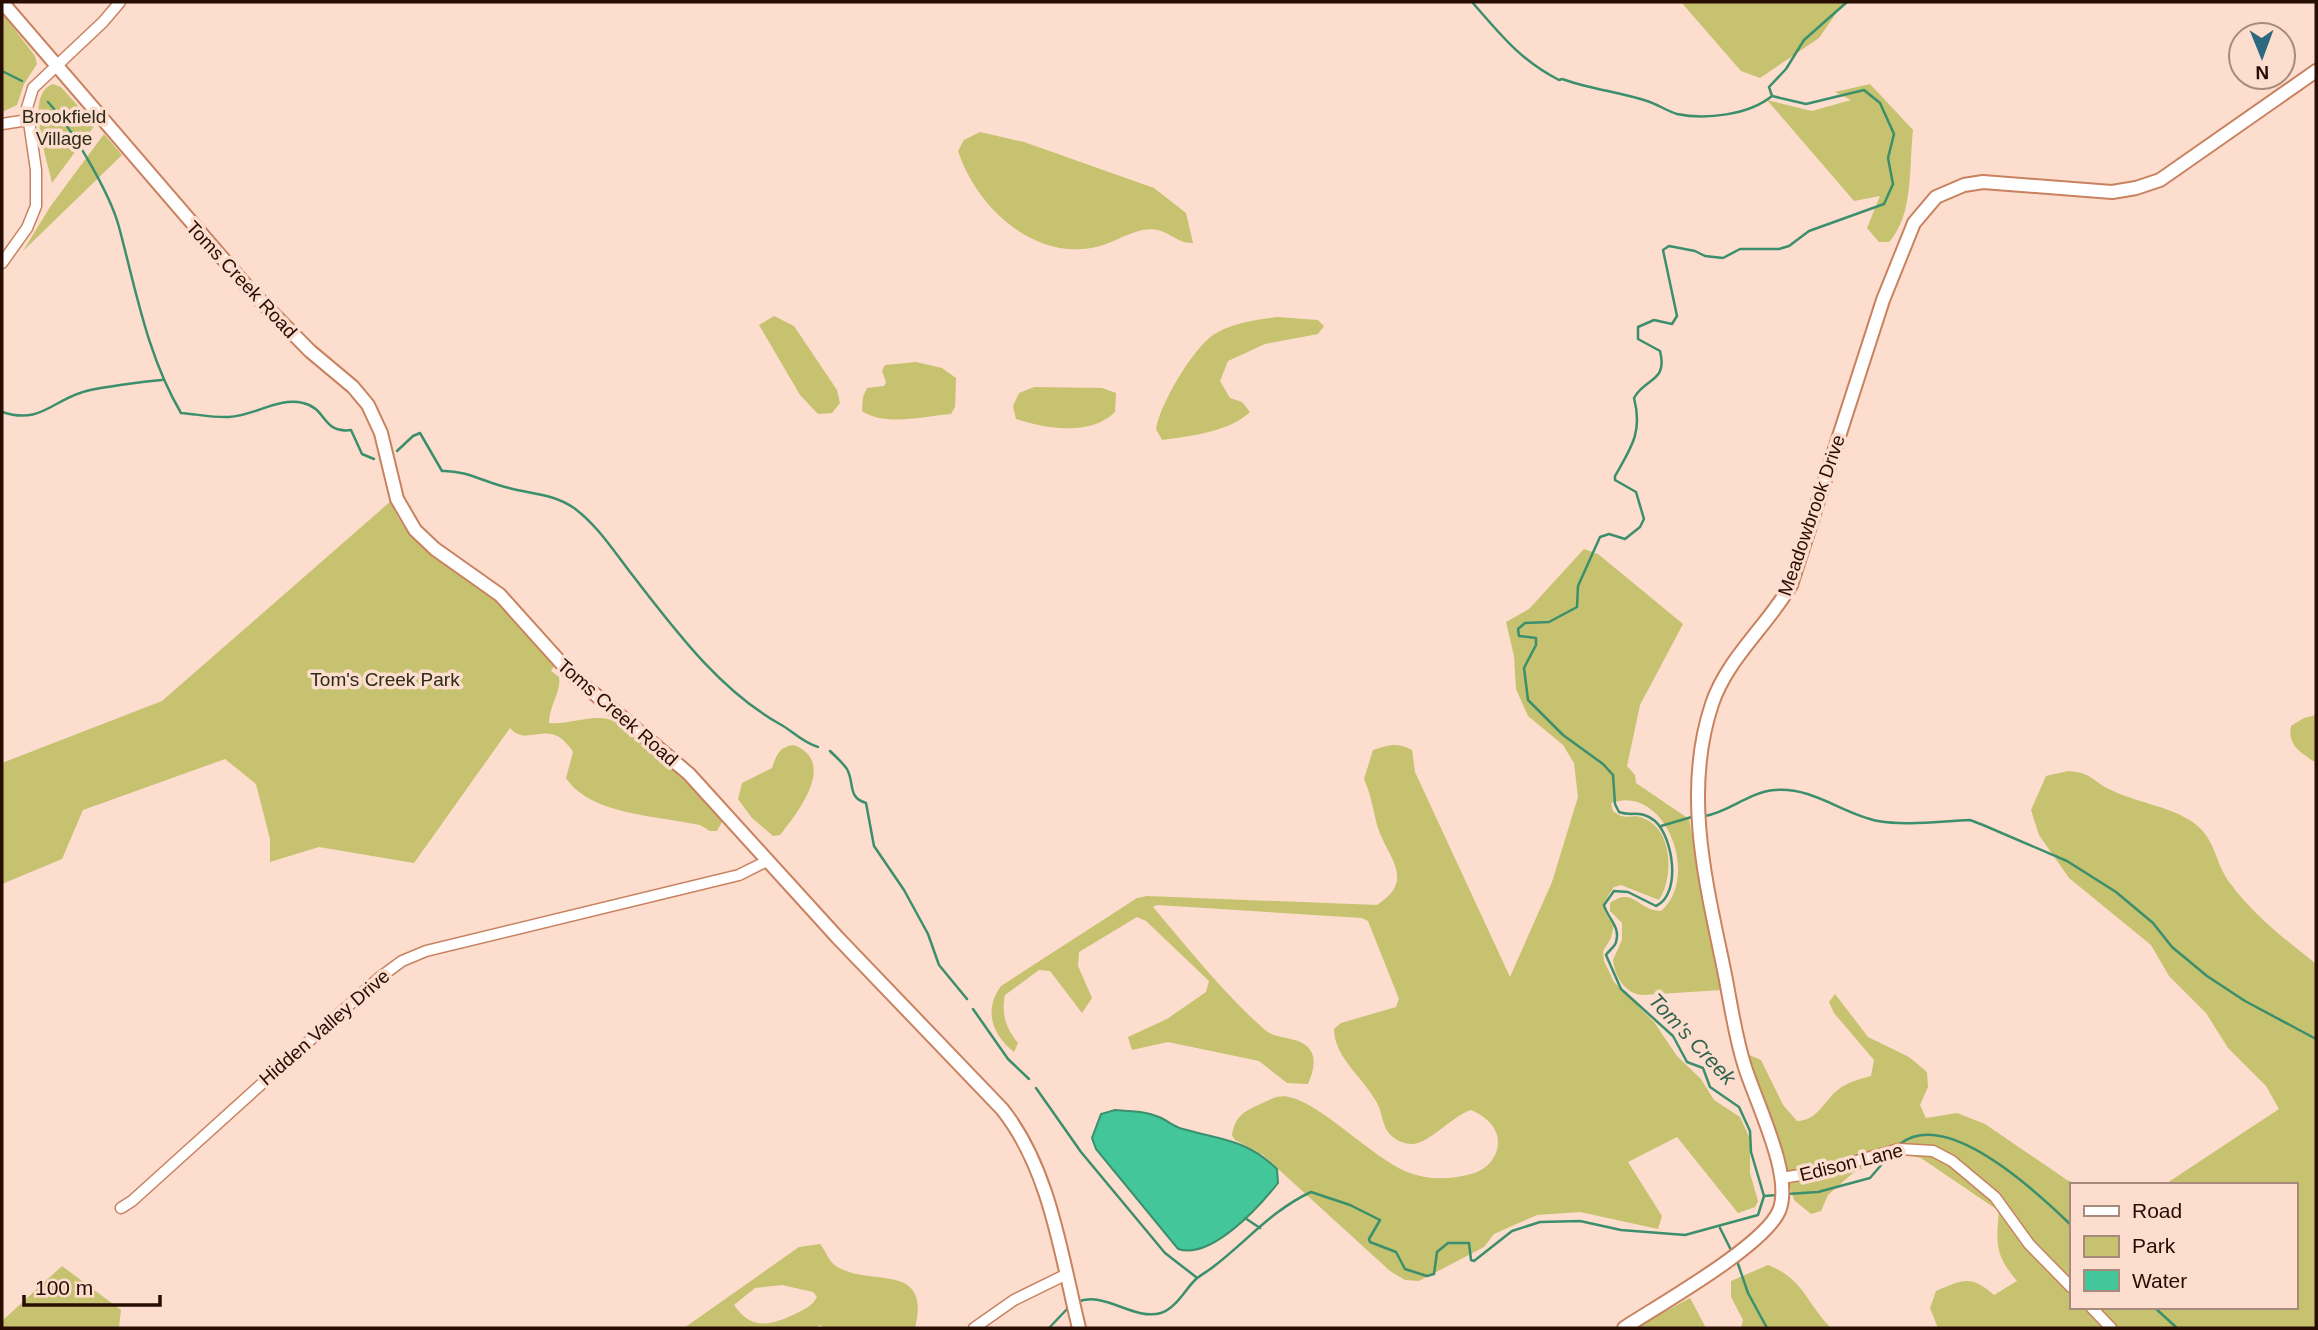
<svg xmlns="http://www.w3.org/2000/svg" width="2318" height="1330" font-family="Helvetica,sans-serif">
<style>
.green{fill:#c6c26f;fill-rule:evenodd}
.water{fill:#43c79a;stroke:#3b8f6c;stroke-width:2}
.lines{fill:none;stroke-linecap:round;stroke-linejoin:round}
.stream{stroke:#3b8f6c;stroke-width:2.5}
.minor-casing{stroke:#c9825f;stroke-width:13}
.tertiary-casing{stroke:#c9825f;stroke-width:16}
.minor{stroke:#fff;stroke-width:10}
.tertiary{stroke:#fff;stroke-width:12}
.labels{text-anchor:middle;stroke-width:7;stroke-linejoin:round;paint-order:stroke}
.park-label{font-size:19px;fill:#2c2c18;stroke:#fcddce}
.street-label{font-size:19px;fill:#270d02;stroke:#fcddce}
.water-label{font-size:21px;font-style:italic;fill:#2f634f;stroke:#fcddce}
</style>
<rect width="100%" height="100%" fill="#fcddce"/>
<path class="green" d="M1681 2H1844L1819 38 1760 78 1741 71Z
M2 13 35 56 37 64 24 84 17 105 2 112Z
M53 84 61 87 95 125 52 183C48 160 23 95 53 84Z
M1870 84 1913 130C1909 164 1914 215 1889 242H1879L1867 228 1880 196 1854 201 1767 100 1812 111 1851 100 1835 92Z
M980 132 1024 142 1154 188 1186 213 1193 243C1179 244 1171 233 1158 230 1138 225 1115 243 1096 247 1033 261 976 206 958 151L964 140Z
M104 134 122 155 23 251 50 207Z
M774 316 794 326 837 390 840 403 832 413 818 414 800 395 759 325Z
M1277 317 1318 320 1324 326 1318 334 1265 344 1228 361 1220 381 1230 398 1242 402 1250 412C1229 432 1190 436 1162 440L1156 429C1160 404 1192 350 1213 335 1231 323 1256 320 1277 317Z
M916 362 942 368 956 378 955 407 951 414C925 416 885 427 862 411L863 397 867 388 884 386 886 382 882 371 885 365Z
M1034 387 1102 388 1116 393 1115 412C1091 436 1046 429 1016 419L1013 406 1019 393Z
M391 501C408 554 463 569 501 603 521 621 537 645 554 666L551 671 559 677C562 691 549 705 549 723 568 725 589 715 608 719 636 724 708 797 722 822L717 831H710L700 825C659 816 590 815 566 778L573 752C550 715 528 749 510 728L414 863 319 847 270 862V839L256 784 225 759 83 810 62 859 2 884V763L162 701Z
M1584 549 1598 554 1683 624 1640 705 1627 766 1635 775 1636 783 1689 819 1722 990 1642 995C1624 993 1615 976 1613 960L1622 940V923L1610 911V903C1634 886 1638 911 1661 911 1701 877 1665 783 1611 803L1613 811C1627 822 1630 813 1643 818 1673 829 1674 877 1659 900L1621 885 1614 887C1602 904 1600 909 1614 925L1611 938 1603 951 1604 961 1614 982 1654 1022 1677 1056 1701 1079 1714 1100 1740 1117 1750 1139V1173L1758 1201 1755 1207 1738 1213 1677 1137 1628 1162 1662 1216 1658 1229 1580 1212 1537 1215 1494 1234 1484 1247 1419 1281 1405 1280 1390 1271 1263 1155 1235 1140 1232 1135C1235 1119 1240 1114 1254 1107 1265 1102 1277 1094 1289 1097 1322 1104 1371 1157 1407 1172 1427 1180 1450 1180 1471 1174 1483 1171 1493 1163 1497 1150 1502 1131 1488 1117 1471 1110 1452 1116 1428 1145 1411 1144 1403 1144 1393 1139 1388 1132 1383 1125 1382 1115 1379 1107 1367 1080 1334 1059 1334 1029L1341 1023 1396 1007 1399 999 1368 921 1362 918 1157 905 1153 907C1189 949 1224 994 1265 1030 1278 1041 1304 1035 1312 1053 1316 1064 1312 1074 1308 1084L1287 1083 1259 1061 1168 1042 1132 1050 1128 1037 1167 1019 1206 992 1209 981 1146 921 1137 917 1079 952 1078 966 1092 998 1082 1013 1050 971 1039 970 1005 995C1001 1015 1006 1028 1018 1043L1014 1052C991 1034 984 1009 1001 986L1137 898 1147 896 1377 905C1417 879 1387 858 1377 825 1373 809 1371 795 1364 779L1373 750C1389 745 1397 742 1412 750L1415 772 1510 977 1552 882 1578 797 1574 763 1563 745 1528 716 1516 689 1514 656 1506 622 1529 609Z
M2316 715V763C2302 753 2287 746 2291 726L2304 718Z
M794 745C837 762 799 811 780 835L773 836 752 818 738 799 742 783 772 768C777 754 779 747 794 745Z
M2068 771C2094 773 2091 781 2111 790 2137 803 2166 805 2191 821 2217 838 2214 863 2230 883 2254 916 2285 939 2316 964V1328H1938L1930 1308 1936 1291C1964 1279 1971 1275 1994 1295L2017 1281C1995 1255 1996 1244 1999 1211L1921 1158 1901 1154 1854 1172 1828 1195 1821 1211 1811 1214 1794 1200 1747 1054 1761 1060 1783 1105 1797 1121C1818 1121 1824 1100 1839 1089 1848 1082 1860 1079 1871 1076L1874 1060 1834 1013 1829 1002 1835 994 1868 1037 1909 1057 1927 1072 1928 1087 1920 1105 1926 1118 1957 1113 1985 1124 2067 1180 2080 1185H2071V1307H2295V1185H2164L2279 1109 2266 1086 2228 1048 2206 1013 2169 976 2151 945 2069 878 2039 835 2031 810 2046 776Z
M820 1244C826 1251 829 1262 836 1266 869 1288 932 1260 915 1328H823L821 1325 813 1328H684L799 1247ZM782 1285 813 1292 817 1297C811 1307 805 1309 795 1314 770 1326 751 1330 734 1305L755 1288Z
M1768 1265C1804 1279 1806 1303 1831 1328H1741L1743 1320 1731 1297V1281Z
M62 1266 121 1310 119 1328H2V1321Z
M1690 1298 1706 1328H1635Z"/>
<path class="water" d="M1115 1110C1130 1111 1145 1111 1159 1117 1167 1120 1174 1127 1183 1129 1221 1140 1246 1139 1277 1169L1278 1183C1259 1207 1211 1260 1178 1249L1096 1149 1092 1138 1101 1114Z"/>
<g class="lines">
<path class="stream" d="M1472 2C1501 35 1520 60 1559 80L1562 79C1590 89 1619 92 1647 101 1657 104 1667 111 1677 114 1705 120 1749 115 1772 96
M2 71 22 81
M48 102C71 127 110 193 119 227 136 290 147 355 181 413 196 414 214 418 229 417 254 416 278 397 303 403 327 408 322 434 351 430L362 454 374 459
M2 412C39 424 50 403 80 393 92 388 148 381 162 380
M397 451 413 436 420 433 442 471C466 470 486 483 509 488 532 494 554 494 574 508 597 525 613 550 630 572 673 627 717 688 778 723 792 730 801 742 818 747
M830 751C836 757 843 763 847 769 855 784 847 797 866 803L874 846 904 890 928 934 939 965 967 999
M1705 816C1729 812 1749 792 1775 790 1814 787 1842 814 1878 821 1906 826 1941 821 1970 820L1983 825 2067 861 2116 892 2153 923 2172 947 2207 976 2245 1001 2316 1039
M1661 826 1695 816
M973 1009 1008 1059 1029 1079
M1036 1088 1081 1152 1165 1253 1196 1277
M1900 1144C1947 1107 2038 1193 2071 1225
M1787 1194 1818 1192 1870 1178 1888 1157
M1764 1196 1777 1195
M1245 1218 1260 1228
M1720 1228 1732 1252
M1737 1261 1748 1293 1767 1328
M1077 1302C1104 1290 1133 1321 1161 1313 1175 1309 1185 1290 1195 1280 1200 1275 1207 1272 1213 1267 1246 1242 1272 1210 1311 1192L1350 1205 1380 1220 1369 1239 1370 1242 1396 1252 1405 1269 1427 1276 1434 1274 1437 1252 1448 1243H1469L1471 1260 1474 1261 1512 1231 1540 1222 1580 1221 1621 1230 1685 1235 1758 1215 1764 1196 1751 1152 1750 1131 1739 1107 1710 1087 1703 1068 1687 1062 1673 1036 1621 989 1606 955C1609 950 1615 947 1616 942 1621 926 1607 918 1604 905L1614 891 1628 892 1656 906C1682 894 1673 837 1655 821 1641 809 1632 817 1619 812L1615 804 1613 775 1603 764 1563 735 1528 700 1524 668 1536 645V638L1519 636 1518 629 1525 623 1549 622 1577 607 1578 586 1600 537 1609 534 1625 539 1640 527 1644 519 1636 492 1615 480V476C1631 448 1643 432 1634 398 1645 377 1668 383 1660 351L1638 339V327L1654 320 1672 324 1677 316 1663 250 1669 246 1695 251 1705 256 1723 258 1740 249H1779L1789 246 1809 231 1884 204 1893 184 1888 158 1894 134 1880 103 1864 90 1806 104 1772 96 1769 87 1786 69 1804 40 1847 2
M2154 1307 2177 1328
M1049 1328 1068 1308"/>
<g class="minor-casing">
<path id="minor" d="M2 124 28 120
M2 263 27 228 36 206V170L27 108 33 88 103 22 120 2
M1782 1178 1818 1172 1899 1149 1933 1151 1952 1161 1995 1197 2029 1244 2071 1287
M121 1208 132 1201 379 978 402 961 426 951 739 875 767 861
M2091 1307 2111 1328
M974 1328 1014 1300 1065 1275"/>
</g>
<g class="tertiary-casing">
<path id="tertiary" d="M2 2 249 289 310 351 353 387 368 405 381 433 397 499 415 530 435 549 500 595 571 674 689 774 838 938 1002 1109C1050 1169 1061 1255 1079 1328
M1624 1328C1659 1305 1764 1246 1779 1211 1794 1176 1755 1101 1744 1064 1734 1032 1730 998 1723 965 1705 879 1683 791 1712 704 1727 659 1767 626 1791 585L1883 300 1914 223 1936 197 1964 185 1983 182 2112 192 2136 188 2160 180 2316 71"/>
</g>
<use href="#minor" class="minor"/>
<use href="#tertiary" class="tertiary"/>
</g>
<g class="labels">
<g class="park-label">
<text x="64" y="123">Brookfield<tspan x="64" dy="22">Village</tspan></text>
<text x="385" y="686">Tom's Creek Park</text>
</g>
<g class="street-label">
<text transform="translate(242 279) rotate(47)" y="7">Toms Creek Road</text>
<text transform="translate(1811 515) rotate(-71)" y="7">Meadowbrook Drive</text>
<text transform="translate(618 712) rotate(41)" y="7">Toms Creek Road</text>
<text transform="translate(324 1027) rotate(-41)" y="7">Hidden Valley Drive</text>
<text transform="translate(1851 1162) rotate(-14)" y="7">Edison Lane</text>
</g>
<g class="water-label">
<text transform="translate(1692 1039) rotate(47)" y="7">Tom's Creek</text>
</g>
</g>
<rect width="2318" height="1330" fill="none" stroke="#270d02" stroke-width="7"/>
<rect x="2070" y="1183" width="228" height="126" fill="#fcddce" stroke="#a78a7c" stroke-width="2"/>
<rect x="2084" y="1206" width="35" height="10" fill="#ffffff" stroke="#a78a7c" stroke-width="2"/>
<text x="2132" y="1218" font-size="21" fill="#270d02">Road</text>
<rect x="2084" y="1236" width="35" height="21" fill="#c6c26f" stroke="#a78a7c" stroke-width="2"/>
<text x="2132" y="1253" font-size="21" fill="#270d02">Park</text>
<rect x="2084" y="1270" width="35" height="21" fill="#43c79a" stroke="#a78a7c" stroke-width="2"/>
<text x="2132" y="1288" font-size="21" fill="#270d02">Water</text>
<g transform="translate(2262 56) rotate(179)"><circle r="33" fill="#fcddce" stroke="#a78a7c" stroke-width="2"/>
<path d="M0-5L12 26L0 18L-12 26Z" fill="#2c6980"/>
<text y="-10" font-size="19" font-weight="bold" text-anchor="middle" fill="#270d02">N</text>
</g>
<path d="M24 1295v10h136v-10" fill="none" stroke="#270d02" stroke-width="3.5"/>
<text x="35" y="1295" font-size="21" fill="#270d02" stroke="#fcddce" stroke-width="5" paint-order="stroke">100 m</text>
</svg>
